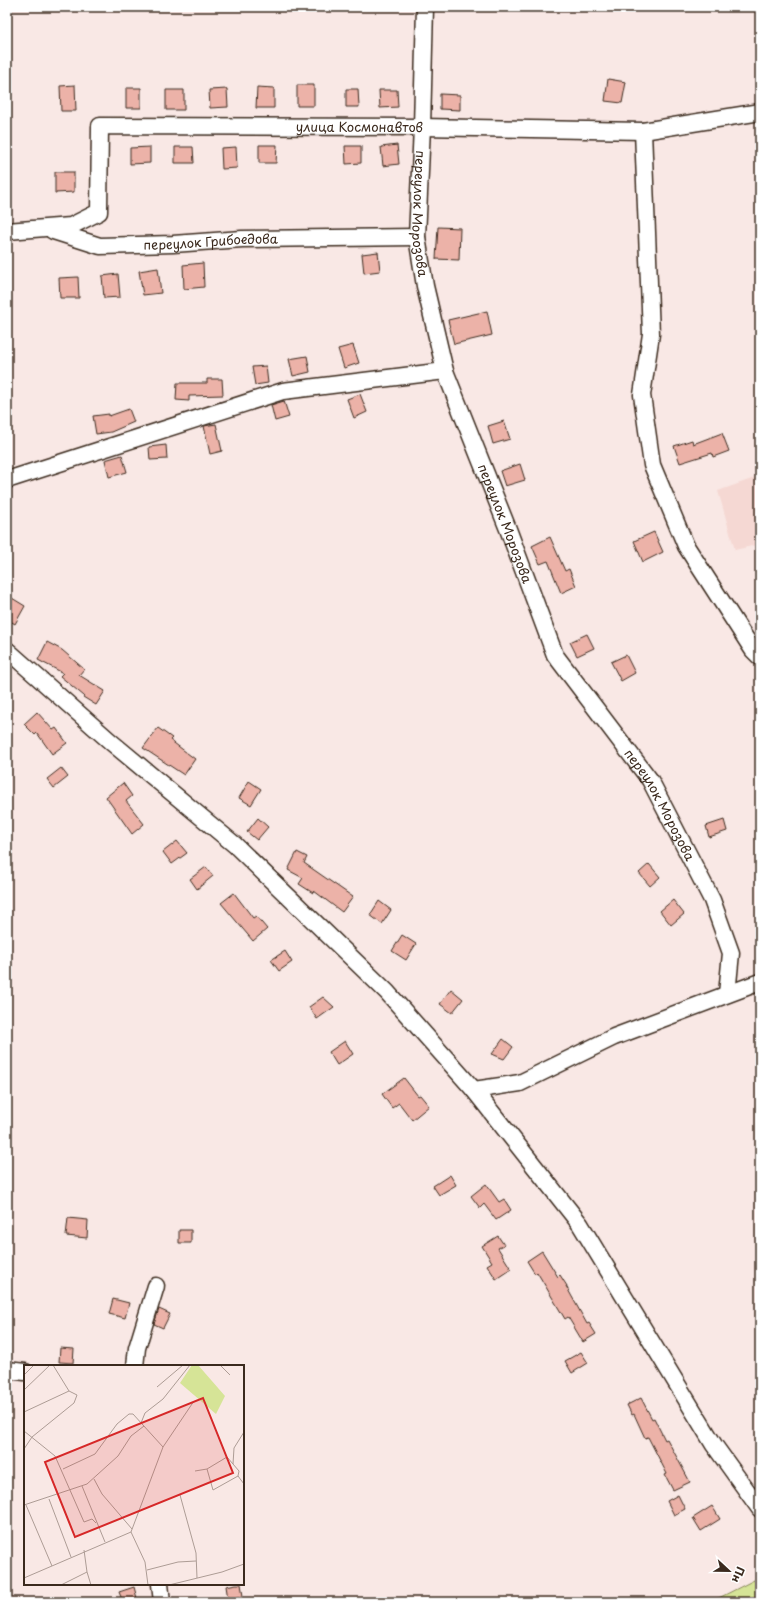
<svg xmlns="http://www.w3.org/2000/svg" width="767" height="1609" font-family="'Playpen Sans',sans-serif">
<style>
.built{fill:#f5d8d3}
.green{fill:#d6e497;stroke:#88875a}
.building{fill:#ecb2a8;stroke:#3b2a1e}
.lines{fill:none;stroke-linecap:round;stroke-linejoin:round}
.minor-casing{stroke:#3b2a1e;stroke-width:19}
.minor{stroke:#fff;stroke-width:16}
.labels{text-anchor:middle;stroke-width:3;stroke-linejoin:round;paint-order:stroke}
.street-label{font-size:13px;fill:#3b2a1e;stroke:#fff}
.inset-road{fill:none;stroke:#ad9c95;stroke-width:1}
.view{fill:#d62828;fill-opacity:0.15;stroke:#d62828;stroke-width:2}
.inset-edge{fill:none;stroke:#3b2a1e;stroke-width:2}
</style>
<rect width="100%" height="100%" fill="#f9e8e5"/>
<filter id="ink" filterUnits="userSpaceOnUse"><feTurbulence type="fractalNoise" baseFrequency=".025" numOctaves="2"/><feDisplacementMap in="SourceGraphic" scale="8" xChannelSelector="R" yChannelSelector="G"/><feConvolveMatrix kernelMatrix="1 2 1 2 8 2 1 2 1" color-interpolation-filters="sRGB"/></filter>
<g filter="url(#ink)">
<path class="built" d="M760 476V544L735 550 718 491Z"/>
<path class="green" d="M760 1577V1602H711Z"/>
<path class="building" d="M608 79 626 82 622 103 605 101Z
M75 85 76 111H61L60 86Z
M297 85H314V106H297Z
M257 87 274 88V108H256Z
M126 88H141V108H126Z
M227 89 228 107 210 108 209 90Z
M346 89H358L359 107H346Z
M166 90H184V110H166Z
M379 90H397L398 107 380 108Z
M440 94 460 95V110L440 109Z
M259 145H277L276 163H259Z
M397 145 399 164 383 166 381 147Z
M345 146H361V163L346 164Z
M150 147V163L130 164V148Z
M175 147H193L194 163H175Z
M236 147 237 168 222 169 221 148Z
M55 172H74V192L55 193Z
M438 227 460 228 459 260 436 259Z
M378 252 380 271 364 273 362 254Z
M203 263 204 287 184 289 183 265Z
M158 268 161 293 143 295 139 271Z
M118 274 120 297 104 298 102 276Z
M78 277 79 298H60L59 278Z
M487 311 492 335 454 344 448 320Z
M353 345 359 363 344 368 338 349Z
M307 356 310 372 293 376 289 359Z
M266 366 268 383 255 385 252 367Z
M207 379H222L223 395 189 396V401L176 400 177 383H207Z
M360 394 367 412 354 418 347 399Z
M284 401 289 417 275 421 271 405Z
M129 409 134 422 111 432 96 434 93 416 109 414V416Z
M504 421 510 439 493 444 488 426Z
M216 424 222 451 210 454 204 426Z
M722 433 729 451 713 457 712 453 680 463 674 446 692 440 693 444Z
M166 445 167 459 150 460 149 447Z
M122 455 127 472 109 477 105 460Z
M520 464 525 480 505 486 500 471Z
M654 532 663 552 643 562 634 541Z
M550 537 565 571 569 569 576 586 561 593 548 561 540 564 532 546Z
M7 595 25 606 15 624 7 619Z
M587 634 594 648 577 656 570 642Z
M47 642 62 650 84 669 79 675 105 691 96 705 83 697 84 696 60 676 63 673 38 660Z
M626 655 635 673 621 681 611 662Z
M37 712 53 730 56 728 67 743 52 754 37 733 35 735 24 724Z
M158 728 172 738 170 740 195 759 184 775 143 748Z
M61 768 68 777 54 788 47 779Z
M249 781 261 789 251 805 239 798Z
M123 783 132 796 126 801 144 824 132 834 106 797Z
M258 818 268 827 257 840 247 832Z
M724 820 727 831 709 837 706 826Z
M177 841 187 853 172 864 163 852Z
M297 852 307 857 304 863 353 897 342 912 314 891 313 893 299 884 303 878 288 870Z
M649 864 660 877 650 886 639 873Z
M206 867 213 876 197 889 190 879Z
M234 893 253 918 256 916 267 929 253 941 221 903Z
M673 900 684 914 671 925 660 911Z
M379 901 391 910 382 924 370 915Z
M402 935 416 944 406 960 392 951Z
M285 951 292 962 279 971 271 960Z
M451 989 463 999 452 1013 440 1004Z
M323 997 334 1007 317 1019 309 1007Z
M503 1039 513 1047 504 1059 492 1054Z
M345 1041 353 1054 337 1065 329 1052Z
M404 1078 418 1096 420 1095 429 1106 412 1120 399 1103 392 1108 382 1094Z
M450 1175 456 1185 439 1195 433 1186Z
M486 1184 499 1202 504 1199 511 1210 496 1220 484 1204 480 1208 471 1196Z
M68 1218 88 1220 87 1238 66 1236Z
M179 1230H191V1243H179Z
M498 1236 504 1245 498 1248 511 1269 496 1279 487 1265 492 1262 482 1246Z
M542 1251 558 1277 560 1275 567 1286H566L587 1324 589 1323 596 1334 583 1342 568 1317 565 1319 537 1272 535 1274 527 1261Z
M113 1299 129 1303 125 1318 109 1314Z
M159 1309 170 1314 163 1328 154 1324Z
M60 1348 74 1349 73 1363 59 1362Z
M581 1352 588 1363 572 1373 565 1361Z
M641 1398 652 1419 654 1418 665 1440 667 1439 690 1482 673 1490 665 1475 667 1474 648 1437 645 1438 634 1414 632 1415 627 1405Z
M678 1495 685 1509 674 1515 667 1501Z
M712 1506 720 1519 701 1531 693 1518Z
M236 1584H241L243 1596 228 1599 226 1586Z
M134 1587 138 1602H123L119 1592Z"/>
<g class="lines">
<g class="minor-casing">
<g id="minor">
<path id="s1" d="M425 7 422 127 417 237 425 286 445 371 508 529 555 655 650 780 712 900 731 953 727 994"/>
<path d="M643 131 651 334 642 395 652 465 686 546 753 650 760 657"/>
<path id="s2" d="M7 231 71 226 99 212 100 126 422 127 643 131 760 112"/>
<path id="s3" d="M53 231 100 246 173 244 242 239 417 237"/>
<path d="M7 480 283 391 445 371"/>
<path d="M7 650 111 742 235 845 387 992 474 1090 520 1083 614 1037 760 982"/>
<path d="M474 1090 580 1224 714 1445 760 1509"/>
<path d="M135 1366 137 1348 156 1286"/>
<path d="M7 1370 25 1372"/>
<path d="M160 1584 162 1602"/>
</g>
</g>
<use href="#minor" class="minor"/>
</g>
</g>
<g class="labels">
<g class="street-label">
<text dy="5" stroke="none"><textPath href="#s2" startOffset="441">улица Космонавтов</textPath></text>
<text dy="5" stroke="none"><textPath href="#s1" startOffset="207">переулок Морозова</textPath></text>
<text dy="5" stroke="none"><textPath href="#s3" startOffset="160">переулок Грибоедова</textPath></text>
<text dy="5" stroke="none"><textPath href="#s1" startOffset="531">переулок Морозова</textPath></text>
<text dy="5" stroke="none"><textPath href="#s1" startOffset="855">переулок Морозова</textPath></text>
</g>
</g>
<g transform="translate(24 1365)">
<rect width="220" height="220" fill="#f9e8e5"/>
<path d="M168 0H174L201 31 192 49 156 18Z" fill="#d6e497"/>
<path class="inset-road" d="M29 0 45 26M196 0 206 10M0 10 9 1M133 22 159 0M0 25 26 0M0 47 45 26 53 30 50 38 8 72 0 84M117 58 121 48 139 34 166 0M0 66 31 91 60 157 68 154 72 158M139 82 170 36M209 99 210 83 220 67M39 104 71 89 93 59 105 49H109L139 82 107 167M171 106 183 104M214 111 189 125 183 104 203 92 215 106 214 111 220 119M70 114 78 129 108 164M58 121 81 177M156 130 172 188 173 213M25 134 47 192M0 140 63 119 94 91 107 71 120 61M2 140 28 201M107 167 121 197 124 220M123 205 154 197 172 196M63 207 67 220M0 213 107 167M37 220 63 207 60 185M145 220 198 207 220 199"/>
<path class="view" d="M179 33 209 108 51 172 21 97Z"/>
<rect width="220" height="220" class="inset-edge"/>
</g>
<rect width="767" height="1609" fill="none" stroke="#fff" stroke-width="24"/>
<rect x="12" y="12" width="743" height="1585" fill="none" stroke="#3b2a1e" stroke-width="1.5" filter="url(#ink)"/>
<g transform="translate(729 1571) rotate(112)" stroke="#ffffff" stroke-width="3" paint-order="stroke">
<path d="M0-3L7 15L0 10L-7 15Z" fill="#3b2a1e"/>
<text y="-6" font-size="11" font-weight="bold" text-anchor="middle" fill="#3b2a1e">Пн</text>
</g>
</svg>
